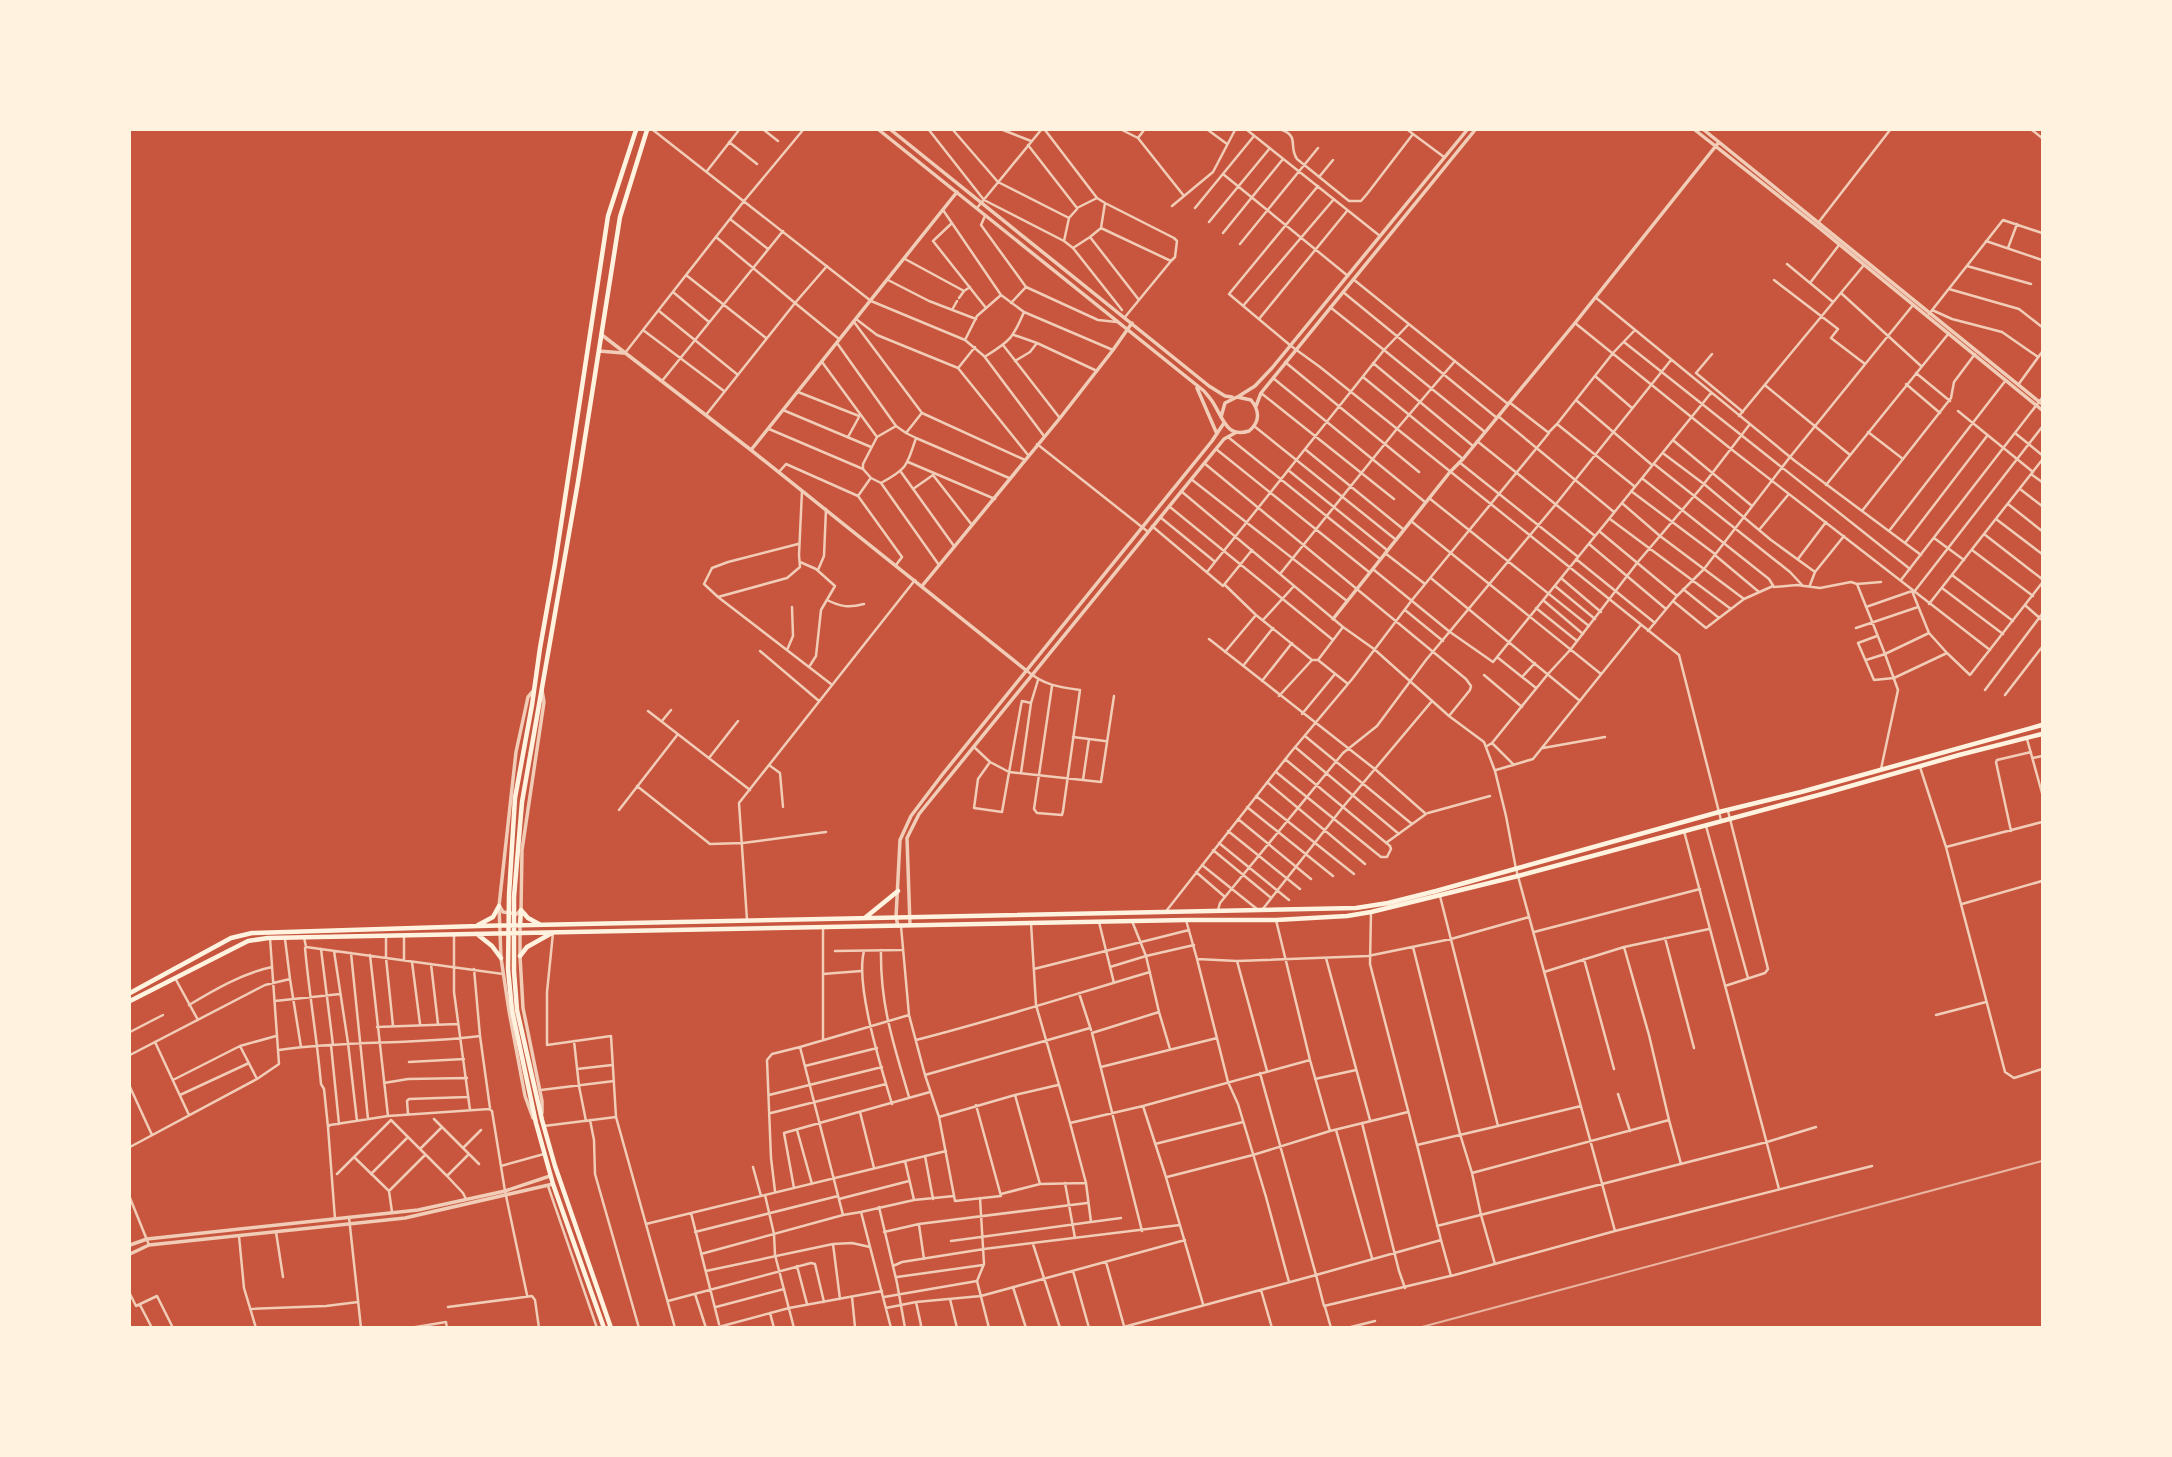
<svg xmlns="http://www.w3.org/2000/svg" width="2172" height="1457" font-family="Quicksand,sans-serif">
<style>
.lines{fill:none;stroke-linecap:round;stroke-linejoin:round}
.minor{stroke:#f1ccb7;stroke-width:2.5}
.tertiary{stroke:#f1ccb7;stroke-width:3.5}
.secondary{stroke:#fff3e0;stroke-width:4.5}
.rail{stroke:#e9b49f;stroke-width:2}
</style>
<rect width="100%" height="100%" fill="#c8553d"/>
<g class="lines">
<path class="minor" d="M653 130 871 301 965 340 984 356 1044 436
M764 130 778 141
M929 130 984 200 1064 241 1073 248 1090 237 1101 228 1105 203
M953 130 998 182 1069 218
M1003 130 1031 141
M1122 130 1138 138 1184 196
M1208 130 1227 144
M1247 130 1380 236
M1282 130C1300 137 1288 146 1297 159L1349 201H1361L1367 194 1413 134 1408 130
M2032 130 2042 138
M1413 134 1444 157
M1138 138 1144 130
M729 142 757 164
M1028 145 1077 208 1097 198 1045 130
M707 171 739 130
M1223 174 1348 276
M1319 177 1333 160
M1318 186 1229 294 1291 346 1320 367 1679 655 1721 820
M1097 198 1105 203 1174 238 1177 241 1175 257 1171 261 1101 228
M1172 206 1213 172 1235 130
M977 208 1041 130
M1195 208 1254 136
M943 210 1001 295
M985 216 981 225 1026 287 1011 303
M730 219 768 249
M1209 222 1270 148
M952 223 933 241 986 308
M1818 223 1890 130
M1223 233 1283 159
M716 237 795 303 827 266
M1090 237 1139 300
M1064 241 1069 218 1077 209
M1986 241 2042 260
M1240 244 1318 148
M1073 248 1122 310
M2008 248 2017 224
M905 259 964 291 970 287
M1787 264 1833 302
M1967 266 2031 284
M686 275 766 338
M1353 279 1508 404
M888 280 929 301 976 319
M1774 280 1838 329 1831 338 1865 364
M1810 283 1839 245
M1026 287 1098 320 1117 322
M1949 289 2019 309 2042 327
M673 292 709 322
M1343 292 1497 418
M1841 293 1921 366
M1595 297 1795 461 1921 555
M959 298 964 291
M1243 306 1334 199
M952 310 957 301
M1932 310 1952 319 2002 332 2038 357
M659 311 738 375
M1024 312 1113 350
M1929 314 2003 220 2042 233
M1125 317 1171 261
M856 319 877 335 958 368 1028 455
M1259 319 1347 211
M854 322 922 413 1025 460
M1575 323 1731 449 1990 650
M1409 324 1384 350 1485 432
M643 330 724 391
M1014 335 1037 343 1097 371
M965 340 977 316 1001 295 1024 312C1013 338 1010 341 986 356
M1624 342 1910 569
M837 343 896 426
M1003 345 1059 417
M625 353 744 201 803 130
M1712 354 1696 373 1743 412
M1015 361 1030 352 1037 343
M822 362 877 437
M1285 362 1419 472
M1373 363 1473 446
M959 367 975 347
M1916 373 1950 401
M1595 376 1632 408
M1363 377 1463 459
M1273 378 1425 502
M662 381 783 231
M1906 384 1940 413
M2018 385 2042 352
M1766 386 1850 455
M798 392 859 416
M1261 393 1394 499
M1577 401 1652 465
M783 410 871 447
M1958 411 2033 472
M706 415 795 303 839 339
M1498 416 1614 512
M1739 416 1864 265
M1557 424 1634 486
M1254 426 1395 539
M769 429 863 469
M1549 432 1557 424 1613 353 1635 330
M1868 432 1903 459
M906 433 921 414
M2015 433 2042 455
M848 437 859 417
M1228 437 1380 559
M916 438 1009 478
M1477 441 1595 536
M1674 441 1752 506
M1037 444 1147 531
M1216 449 1369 572
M1306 450 1403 529
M1664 454 1704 484 1771 540 1815 572 1844 536
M908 462 995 499
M1459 462 1577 556
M1204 463 1466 679 1471 686 1470 690 1449 716
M1654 464 1790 572 1803 586
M1288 470 1387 550
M779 472 786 464 858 496 902 557 896 565
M901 472 954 546
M2031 474 2042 482
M933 475 972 525
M1191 479 1347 601
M1643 479 1769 579 1774 587 1797 585 1820 588 1851 582 1857 584 1885 654 1866 660
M881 483C907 469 907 466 916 438L906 433 896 426 877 437 863 464V469L871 478 881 483 939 565
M1826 485 1949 333
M913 489 933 475
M2020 489 2042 506
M802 491 799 555 800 567 787 578 718 597 831 684
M1181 491 1343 627 1374 649 1449 716 1484 742 1495 771 1506 816 1516 869 1615 1231
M1631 491 1715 554
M858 496 870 479
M1429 498 1589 626
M1623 504 1660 536 1744 599
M2008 504 2042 531
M1170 507 1333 640
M1862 511 1951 398 1954 382 1975 354
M1160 517 1214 561
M1610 519 1731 609
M1996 519 2042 554
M1411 521 1601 674
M1152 526 1223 586 1252 550
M1759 530 1788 495
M1599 531 1677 596
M1889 531 2006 380
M1984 534 2042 579
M1934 538 1964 560
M1905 543 1987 436
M1589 544 1666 609
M1972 550 2033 596
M1385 553 1425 584
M1716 556 1759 592
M1576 559 1655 623
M1798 559 1826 522
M800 562 816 569 835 586 821 610 816 656 809 667
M818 570 824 556 826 509
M1374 570 1450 632 1493 662 1711 393
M1207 572 1384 350 1330 307
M1280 574 1396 430 1455 361
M1952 575 2013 621
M1561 578 1601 612
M1432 579 1580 701
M1901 580 2042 398
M1857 584 1881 582
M1225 585 1256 615 1312 660H1318L1348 684
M1810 585 1815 572
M1555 586 1595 619
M1942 588 2003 634
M1683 589 1719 618
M1914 592 2042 427
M718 597 704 584 712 568 728 562 798 544
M827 600C841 607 849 608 864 604
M1543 600 1583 634
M1673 601 1706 628 1744 599 1773 586
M1929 604 2042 460
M2026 606 2042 620
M1866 607 1912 591 1929 633 1885 654 1898 690 1881 769
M1536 608 1577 641
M1405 610 1443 641
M1263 620 1294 586
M1856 628 1918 607
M1648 631 1677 596 1704 569 1790 457 1913 305
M1929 633 1947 653
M1877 636 1858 643 1874 680 1894 678 1947 653 1970 675 2042 583
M1209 639 1376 770 1426 814 1386 843
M787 650 793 636 792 607
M760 651 819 701
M1225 652 1256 615
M1497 657 1536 688
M1318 660 1343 627
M1243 666 1273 628
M1027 671C1044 685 1058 687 1080 690L1063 811 1062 815 1037 813 1034 809 1052 686
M1484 675 1522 707
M1522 677 1535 663
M1262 681 1292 643
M1985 690 2042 614
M2005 695 2042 647
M1279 696 1312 660
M648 711 750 790
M1302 714 1335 674
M662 721 671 710
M1305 736 1412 824
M1073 737 1105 741
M2027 739 2042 793
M1492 743 1514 765
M1487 746 1492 743 1548 674 1571 649 1637 563 1700 489 1750 424
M974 747 990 762 1009 772 1101 782 1114 696
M1295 747 1399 834
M1543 748 1605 737
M709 758 738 721
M2033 758 2042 756
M990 762 978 779 974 808 1002 812 1021 705 1022 701 1031 703
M769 765 780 773 783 807
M1920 767 1946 847 2042 822
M1496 770 1533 759 1640 626
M1276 772 1381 857H1387L1391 849 1390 846 1285 759
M1021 773 1031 703 1038 680
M1083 780 1089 739
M1267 782 1365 864
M637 786 710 844 743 843 826 832
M1256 796 1354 874
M1247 807 1333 876
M619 810 678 734
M1428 813 1490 796
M1238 819 1311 879
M1706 826 1748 978
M1228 831 1300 889
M1684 831 1779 1189
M2011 831 1996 762 1997 760 2031 752
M1219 843 1289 900
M1946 847 2005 1072 2014 1078 2042 1069
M1213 850 1270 897
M1202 865 1257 909
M1196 872 1225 897
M1962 904 2042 881
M1167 910 1291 752 1353 678 1412 600 1549 433 1509 402
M1218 910 1220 903 1343 753 1377 726 1426 660 1556 504 1671 360
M1262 910 1343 807 1432 701
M1371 912 1370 964 1417 1145 1498 1126 1440 896
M747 920 739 803 915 580
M1186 920 1197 959
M1099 922 1114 983
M1031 923 1036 1005 1070 1123 1143 1106
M901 926 909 1015 925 1075 939 1117 955 1201 1001 1196 976 1105
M1534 932 1700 889
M553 933 547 992V1045L611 1036 616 1117 675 1328
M386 936V958L393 1026
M404 936V960
M454 936V992L470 1110
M304 937 306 947 503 974
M1665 938 1694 1048
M285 939 290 979 301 1047
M1413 947 1460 1134 1472 1173 1481 1215 1495 1264
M1624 947 1709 929
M305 948C309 993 317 1038 321 1084L324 1089 328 1127
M321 949 333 1045
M881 950C880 1006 894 1045 909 1097
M334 951 348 1043 357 1121
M835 951 902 950
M864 951C855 986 881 1067 892 1104
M351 953 368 1119
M1326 958 1370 1120
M1584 959 1614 1069
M1237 961 1267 1071
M412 962 420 1024
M431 964 438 1024
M1110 967 1146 956 1132 921
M474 969 480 1036 490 1108
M1034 969 1189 930
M823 974 861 971
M175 978 198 1020
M1725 986 1765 973 1768 969 1728 811
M1079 993 1091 1030
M275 1001 340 994
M189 1005C214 990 243 973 272 967
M1159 1012 1170 1049
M1936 1015 1986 1002
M377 1027 458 1024
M130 1032 163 1015
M823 1040V928
M916 1040C995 1020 1072 995 1150 972
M574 1041 579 1086 586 1121
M155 1042 189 1115
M331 1045 339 1124
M240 1046 257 1079
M279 1050C346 1040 413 1045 480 1036
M130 1055 265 985 290 979
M409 1062 464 1059
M805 1066 877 1048
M1101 1067 1217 1038
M577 1069 612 1065
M925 1075 1090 1028
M1315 1079 1356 1070
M173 1080 240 1046 276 1036
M384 1083 408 1079 467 1078
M1058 1085 1015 1095 1040 1184 1086 1183 1070 1123
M130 1087 152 1135
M541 1090 614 1081
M1618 1094 1630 1131
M180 1095 249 1063
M769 1095 882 1067
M860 1112 874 1168
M771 1113 886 1084
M408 1114 407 1101 409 1099 467 1097
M388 1116 489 1109 492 1111 505 1191 527 1295
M939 1117 1015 1095
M434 1119 479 1164
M590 1120 594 1140 595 1174 639 1328
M1669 1120 1681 1164
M1362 1123 1399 1271 1405 1288
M544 1126 616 1117
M1498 1126 1581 1106
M797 1130 812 1184
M1336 1130 1372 1258
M1330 1131 1408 1112
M1155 1144 1243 1122
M1417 1145 1441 1240 1316 1275 1324 1306 1450 1276
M130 1147 257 1079 279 1064 270 938
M463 1148 481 1130
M420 1149 442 1127
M925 1156 933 1199
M354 1157 389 1191 392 1212
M905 1161 914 1200
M501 1166 544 1154
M753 1167 761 1196
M1472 1173 1669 1120 1649 1035 1624 947 1544 972
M337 1174 391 1120 447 1176 463 1193 466 1199
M371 1174 408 1137
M447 1176 469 1154
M1167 1177 1253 1155 1330 1131 1310 1060 1276 920
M1065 1183 1075 1238
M1086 1183 1091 1222 1121 1218
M548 1186 597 1328
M794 1188 784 1133 930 1092
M389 1191 425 1155
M775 1191 771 1158 767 1060 772 1054 800 1047
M1001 1194 1040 1184
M765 1195 774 1234 775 1255 794 1328
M130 1198 149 1245
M980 1198 984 1264 977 1281 989 1328
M839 1199 909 1181
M879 1207 897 1283 905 1328
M861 1212 914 1200 954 1196
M691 1213 719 1324
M843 1215 800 1047 909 1015
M349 1217 361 1328
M335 1219 328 1127 330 1125 388 1116 370 955
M646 1224 946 1151
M919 1225 924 1259
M1437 1226 1767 1142 1816 1127
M1142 1231 1092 1033 1159 1012 1146 956 1194 945
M276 1232 283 1277
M695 1232 838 1196
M884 1232 919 1224 1087 1203
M239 1236 244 1288 256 1328
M1441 1240 1451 1276 1615 1231 1872 1166
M951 1241 1091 1222
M833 1244 840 1299
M1033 1244 1060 1328
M701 1254 843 1215 861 1212 891 1328
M1106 1262 1124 1326
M797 1266 807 1304
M893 1266 902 1262 984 1249 1180 1225
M706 1271 833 1244 852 1243 870 1247
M1073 1271 1089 1328
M897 1277 983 1265
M1289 1282 1266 1197 1238 1104 1228 1082 1197 959 1237 961 1368 956 1451 939 1529 917
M1013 1287 1026 1328
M1261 1290 1272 1328
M130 1294 136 1306 157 1296 173 1328
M695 1294 706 1328
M852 1297 855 1327
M884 1297 977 1281
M950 1299 957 1328
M668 1301 811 1263 815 1264 824 1302
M916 1302 921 1325 920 1328
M1203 1304 1165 1174 1143 1106 1310 1060
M140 1305 152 1328
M448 1307 532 1296 535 1300 539 1328
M716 1307 784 1289
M1325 1307 1331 1328
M886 1308 916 1302 981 1296 1185 1240
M250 1309 326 1306 358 1302
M770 1313 774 1328
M130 1326V1328
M410 1328 446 1322 447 1328
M715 1328 789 1308 882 1291
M1120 1328 1316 1275 1260 1073
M1347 1328 1375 1321"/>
<path class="tertiary" d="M879 130 1204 391C1208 396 1212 400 1215 406 1224 421 1228 438 1249 431 1260 422 1260 411 1251 400L1237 397 1225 403 1221 417
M891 130 1209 386 1225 396 1232 397
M1695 130 1818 227 2042 410
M1704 130 2042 404
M602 335 751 450 1027 671
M599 351 623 353
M1197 388 1217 434
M1239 396 1255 386 1272 368 1467 130
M1256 406 1261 393 1475 130
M751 450 957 192
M922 586 1060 418 1113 350 1132 323
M1333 619 1450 472 1463 459 1575 323 1719 142
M500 907 503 912 517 914 521 910 522 850 544 702 542 690
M520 925V956L523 1008 542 1101V1113
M910 925 907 838 919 814C1020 689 1122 564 1224 439L1235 433
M898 926 896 917 900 840 911 816 942 775 1212 441 1224 423
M533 1118 525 1096 509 1011 501 958 499 906 516 752 528 697 534 690
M130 1245 147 1239 418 1210 505 1191 550 1176
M130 1254 149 1245 405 1218 553 1184"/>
<path class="secondary" d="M521 910 528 918 539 924
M866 917 898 891
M478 925 493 917 499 906
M520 925 521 910
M477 934 492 946 501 958
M520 956 527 947 552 933
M130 993 231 938 252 933 478 926 1356 908 1388 903 1436 891 1719 812 1801 792 2042 725
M130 1001 248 941 268 938 1186 920H1276L1347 916 1371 912 1518 876 1826 793 1959 755 2042 734
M604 1328 553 1184 536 1123 512 1010 508 969 509 895 515 798 532 705 540 648 555 564 608 216 636 130
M611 1328 555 1166 542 1120 517 1010 514 971V897L522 802 578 482 620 217 647 130"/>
<path class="rail" d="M1418 1328 2042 1161"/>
</g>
<rect width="2172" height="1457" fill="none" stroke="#fff3e0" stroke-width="262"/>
</svg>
